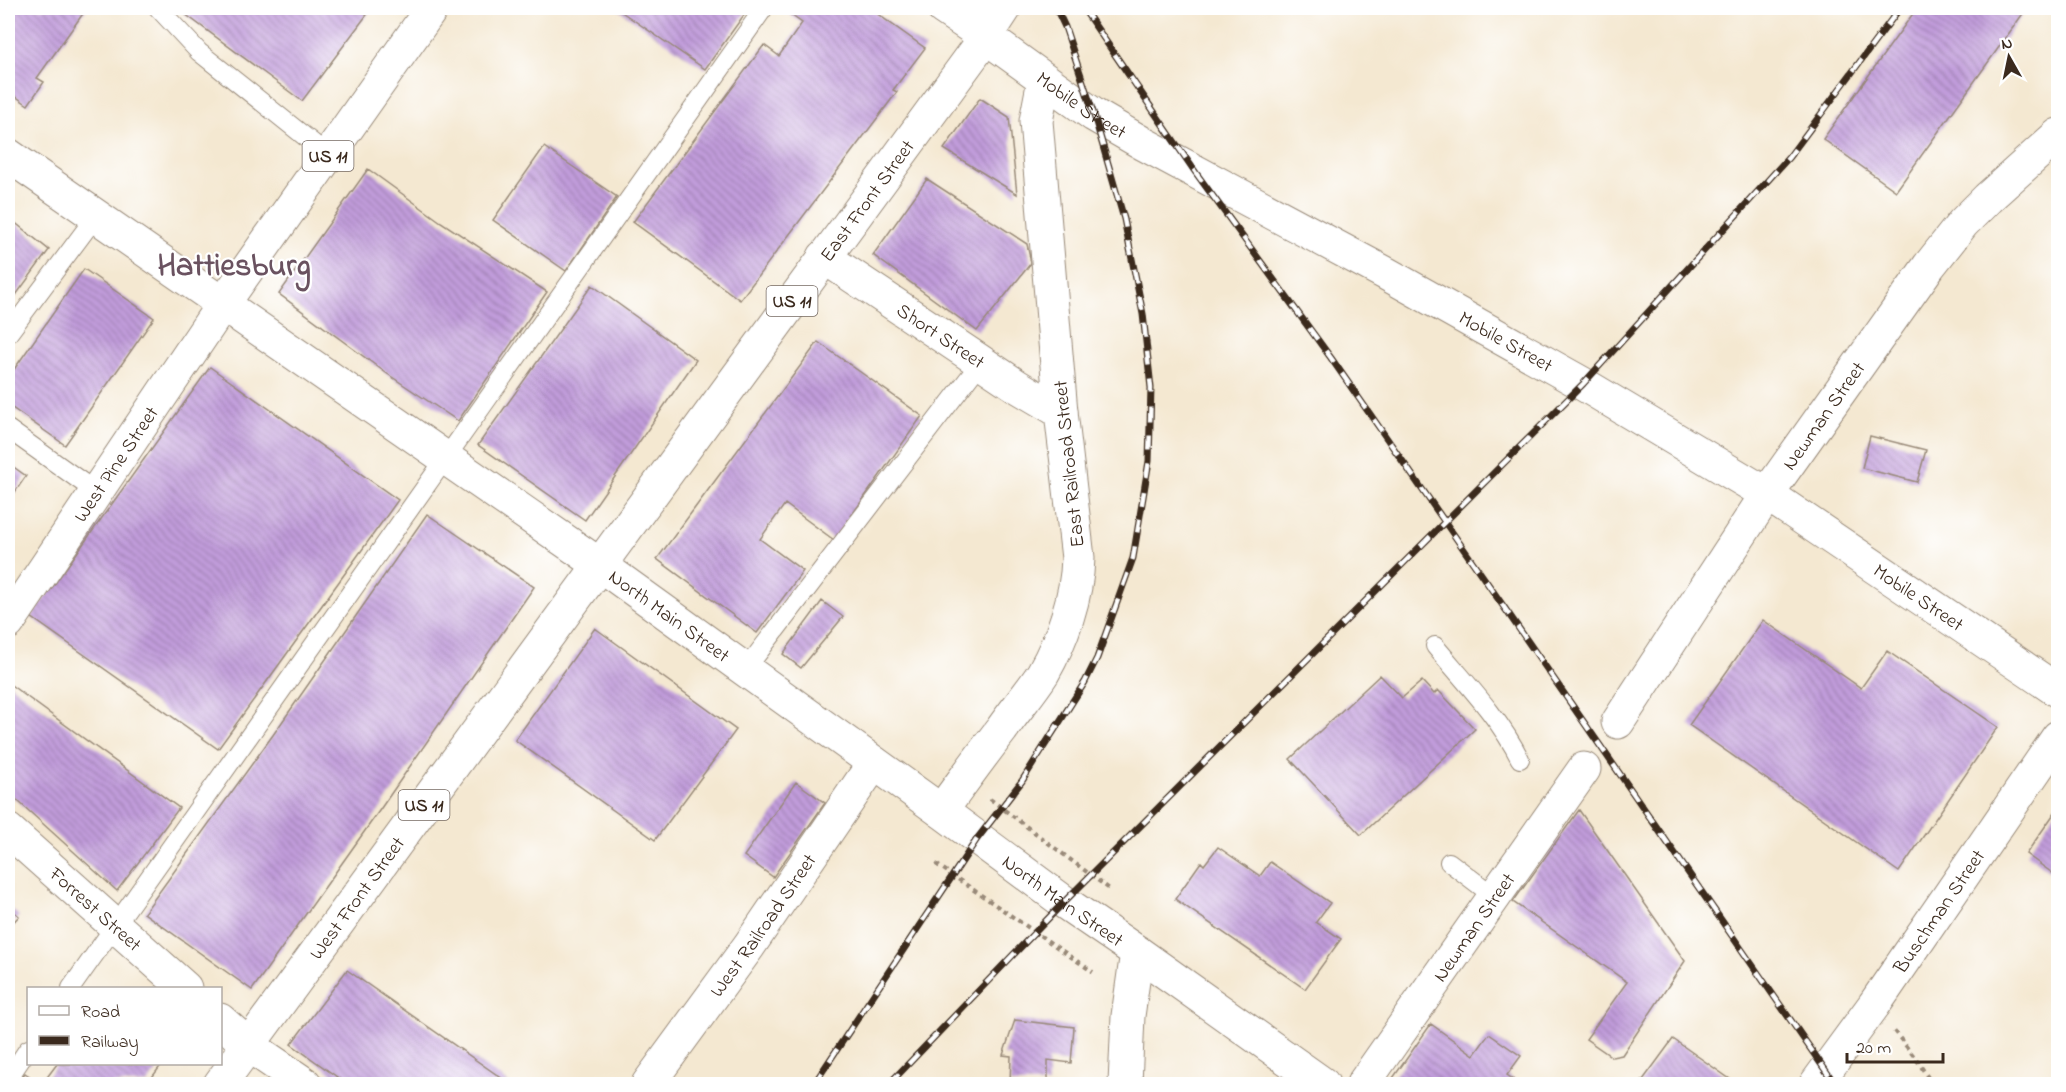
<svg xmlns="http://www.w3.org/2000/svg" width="2066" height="1092" font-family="'Indie Flower',sans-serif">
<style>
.building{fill:url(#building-back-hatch)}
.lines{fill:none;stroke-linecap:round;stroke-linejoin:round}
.lane-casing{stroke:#988978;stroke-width:20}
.street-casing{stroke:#988978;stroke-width:35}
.secondary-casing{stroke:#988978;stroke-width:35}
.primary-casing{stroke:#988978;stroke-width:35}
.path{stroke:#988978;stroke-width:4;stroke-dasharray:4.5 4.5;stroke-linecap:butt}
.lane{stroke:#fff;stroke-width:18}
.street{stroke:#fff;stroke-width:33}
.secondary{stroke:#fff;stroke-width:33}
.primary{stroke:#fff;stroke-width:33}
.rail-casing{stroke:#3b2a1e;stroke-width:7}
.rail{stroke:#fff;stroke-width:4.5;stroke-dasharray:14;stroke-linecap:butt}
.labels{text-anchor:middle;stroke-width:4.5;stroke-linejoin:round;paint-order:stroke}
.shield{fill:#fff;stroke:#766a62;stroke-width:1.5}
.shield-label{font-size:18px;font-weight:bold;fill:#3b2a1e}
.street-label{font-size:20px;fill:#3b2a1e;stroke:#fff}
.town-label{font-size:32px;font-weight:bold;fill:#6a5260;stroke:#fff}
</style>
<defs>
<pattern id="building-back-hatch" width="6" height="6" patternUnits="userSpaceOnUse" patternTransform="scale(1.5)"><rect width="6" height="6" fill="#c19cdb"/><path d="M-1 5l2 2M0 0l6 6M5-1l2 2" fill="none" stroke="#9e7fb1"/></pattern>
</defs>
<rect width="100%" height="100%" fill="#fff"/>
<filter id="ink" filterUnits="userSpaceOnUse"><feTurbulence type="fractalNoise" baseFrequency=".0167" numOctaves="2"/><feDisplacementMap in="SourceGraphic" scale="12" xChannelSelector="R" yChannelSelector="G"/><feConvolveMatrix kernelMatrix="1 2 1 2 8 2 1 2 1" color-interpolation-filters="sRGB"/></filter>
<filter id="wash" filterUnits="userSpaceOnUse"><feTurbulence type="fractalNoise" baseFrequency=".008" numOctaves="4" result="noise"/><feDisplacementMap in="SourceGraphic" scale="24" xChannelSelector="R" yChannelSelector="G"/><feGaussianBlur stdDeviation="1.35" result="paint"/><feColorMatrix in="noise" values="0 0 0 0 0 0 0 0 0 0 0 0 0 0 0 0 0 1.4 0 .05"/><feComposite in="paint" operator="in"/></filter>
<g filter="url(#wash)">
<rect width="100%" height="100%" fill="#f4e8d1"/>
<g id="blocks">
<path class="building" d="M8 8H87L37 78 44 82 28 105 8 91Z
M177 8H372L302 101Z
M616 8H749L705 69Z
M781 8H869L925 48 893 90 897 92 740 300 633 222 764 45 779 56 802 23Z
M1917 8H2027L1896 191 1823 139Z
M980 98 1009 117 1017 194 944 149Z
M544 147 617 197 566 271 493 220Z
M368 169 441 222 547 292 458 421 386 373 279 294Z
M927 179 1027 244 1031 263 977 331 873 255Z
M8 217 49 250 8 306Z
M84 269 154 318 65 445 8 405V378Z
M592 285 696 360 585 520 478 445Z
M818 342 922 416 834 540 785 504 760 539 803 571 757 633 657 559Z
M210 367 398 500 218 749 31 617Z
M1870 436 1926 450 1917 482 1862 468Z
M8 463 26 476 8 502Z
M427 514 534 587 379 811 252 990 144 913 273 735Z
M822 601 843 617 801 668 783 654Z
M1763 620 1861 688 1887 651 1998 727 1899 872 1689 725Z
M595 628 736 730 655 840 515 740Z
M1380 675 1402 698 1422 681 1434 694 1438 690 1475 729 1361 835 1290 759Z
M8 683 179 808 117 891 8 792Z
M796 782 825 803 773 877 744 856Z
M2058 808V877L2026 854Z
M1579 810 1685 961 1622 1055 1612 1057 1586 1039 1627 982 1513 902Z
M1218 847 1260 876 1270 862 1330 903 1316 922 1341 939 1305 989 1175 899 1201 862 1204 865Z
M8 906 19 916 8 928Z
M347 970 510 1084H347L291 1044Z
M1015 1020 1074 1027 1071 1063 1048 1060V1084H1010L1011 1056 1003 1055Z
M1431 1024 1474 1055 1489 1034 1521 1056 1507 1075 1520 1084H1402L1393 1078Z
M1673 1039 1737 1084H1640Z
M57 1064H162L147 1084H42Z
M25 1073 41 1084H16Z"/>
</g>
</g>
<g filter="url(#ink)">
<use href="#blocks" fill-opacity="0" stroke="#988978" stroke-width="1.5"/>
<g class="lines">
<g class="lane-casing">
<path id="lane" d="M158 8 199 52 328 155
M8 334 96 216
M8 429 96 492
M1435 646C1465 682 1499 717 1520 759
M745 670 981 362
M1449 862 1495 897
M71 988 764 8
M8 1079 28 1049"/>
</g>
<g class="street-casing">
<g id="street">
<path id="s1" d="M824 257 1017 386 1061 412"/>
<path d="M941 811C961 784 981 756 1002 729 1015 710 1031 692 1043 673 1062 640 1077 597 1078 558L1061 412 1036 121 1044 80"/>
<path id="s2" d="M648 1084 749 946 874 763"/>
</g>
</g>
<g class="secondary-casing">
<g id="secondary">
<path id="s3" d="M1005 8 986 37 1094 115 1144 144 1387 274 1583 384 1767 494 2058 691"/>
<path id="s4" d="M8 155 600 565 941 811 1064 902 1137 952 1323 1084"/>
<path id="s5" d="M1618 722 1767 494 1929 266 1963 223 1988 198 2058 135"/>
<path id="s6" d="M8 830 185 988"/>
<path d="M220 1020 248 1045 305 1084"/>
<path d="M1125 1084 1128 1016 1137 952"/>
<path id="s7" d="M1363 1084 1584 769"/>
<path id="s8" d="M1816 1084 1874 1005 2058 737"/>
</g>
</g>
<g class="primary-casing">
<g id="primary">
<path id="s9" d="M8 623 223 304 432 8"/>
<path id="s10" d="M220 1084 986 37 943 8"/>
</g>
</g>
<path class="path" d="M990 799 1112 891
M936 864 1093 972
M1894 1031 1917 1060 1932 1084"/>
<use href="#lane" class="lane"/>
<use href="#street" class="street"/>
<use href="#secondary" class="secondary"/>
<use href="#primary" class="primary"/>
<g class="rail-casing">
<path id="rail" d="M1083 8 1196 173 1331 358 1835 1084
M814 1084 977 839 1022 781 1085 682 1097 658 1133 558 1149 461 1151 388 1143 314 1124 219 1094 115 1065 27 1056 8
M889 1084 1064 902 1583 384 1789 157 1900 8"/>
</g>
<use href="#rail" class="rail"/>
</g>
</g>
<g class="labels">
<g class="shield">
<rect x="302.5" y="141" width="51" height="30" rx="4.5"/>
<rect x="766.5" y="286" width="51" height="30" rx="4.5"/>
<rect x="398.5" y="790" width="51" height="30" rx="4.5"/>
</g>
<g class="shield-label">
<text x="328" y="162">US 11</text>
<text x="792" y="307">US 11</text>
<text x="424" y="811">US 11</text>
</g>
<g class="street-label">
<text dy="7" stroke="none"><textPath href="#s3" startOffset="152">Mobile Street</textPath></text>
<text dy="7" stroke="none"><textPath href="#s10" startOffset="1095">East Front Street</textPath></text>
<text dy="7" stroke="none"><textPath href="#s1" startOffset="141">Short Street</textPath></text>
<text dy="7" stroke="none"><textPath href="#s3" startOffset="638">Mobile Street</textPath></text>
<text dy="7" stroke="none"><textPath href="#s5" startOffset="369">Newman Street</textPath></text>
<text dy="7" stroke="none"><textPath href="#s9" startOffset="192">West Pine Street</textPath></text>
<text transform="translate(1068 464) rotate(-96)" y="7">East Railroad Street</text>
<text dy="7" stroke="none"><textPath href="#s3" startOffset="1124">Mobile Street</textPath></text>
<text dy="7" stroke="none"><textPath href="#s4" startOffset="806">North Main Street</textPath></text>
<text dy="7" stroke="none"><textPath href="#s10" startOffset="231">West Front Street</textPath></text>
<text dy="7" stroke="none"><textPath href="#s4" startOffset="1292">North Main Street</textPath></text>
<text dy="7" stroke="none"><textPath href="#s6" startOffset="118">Forrest Street</textPath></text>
<text dy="7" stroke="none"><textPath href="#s8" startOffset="212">Buschman Street</textPath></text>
<text dy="7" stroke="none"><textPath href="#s2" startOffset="196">West Railroad Street</textPath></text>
<text dy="7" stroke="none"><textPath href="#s7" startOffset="192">Newman Street</textPath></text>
</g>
<g class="town-label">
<text x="234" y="275">Hattiesburg</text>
</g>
</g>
<rect width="2066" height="1092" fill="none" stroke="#fff" stroke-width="30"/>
<rect x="27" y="987" width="195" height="78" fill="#ffffff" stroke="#b1aaa5" stroke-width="1.5"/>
<rect x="39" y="1006" width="30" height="9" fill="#ffffff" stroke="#b1aaa5" stroke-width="1.5"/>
<text x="81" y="1017" font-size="18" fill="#3b2a1e">Road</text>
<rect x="39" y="1036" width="30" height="9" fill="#3b2a1e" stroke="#b1aaa5" stroke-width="1.5"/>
<text x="81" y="1047" font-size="18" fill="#3b2a1e">Railway</text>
<g transform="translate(2009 57) rotate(351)" stroke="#ffffff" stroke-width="4.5" paint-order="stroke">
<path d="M0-4.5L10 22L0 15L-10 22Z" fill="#3b2a1e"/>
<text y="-9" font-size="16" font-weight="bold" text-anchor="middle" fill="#3b2a1e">N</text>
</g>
<path d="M1847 1053v9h96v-9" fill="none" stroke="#3b2a1e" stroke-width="3"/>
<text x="1856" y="1053" font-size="18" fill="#3b2a1e" stroke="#ffffff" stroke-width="4.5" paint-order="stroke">20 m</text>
</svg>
